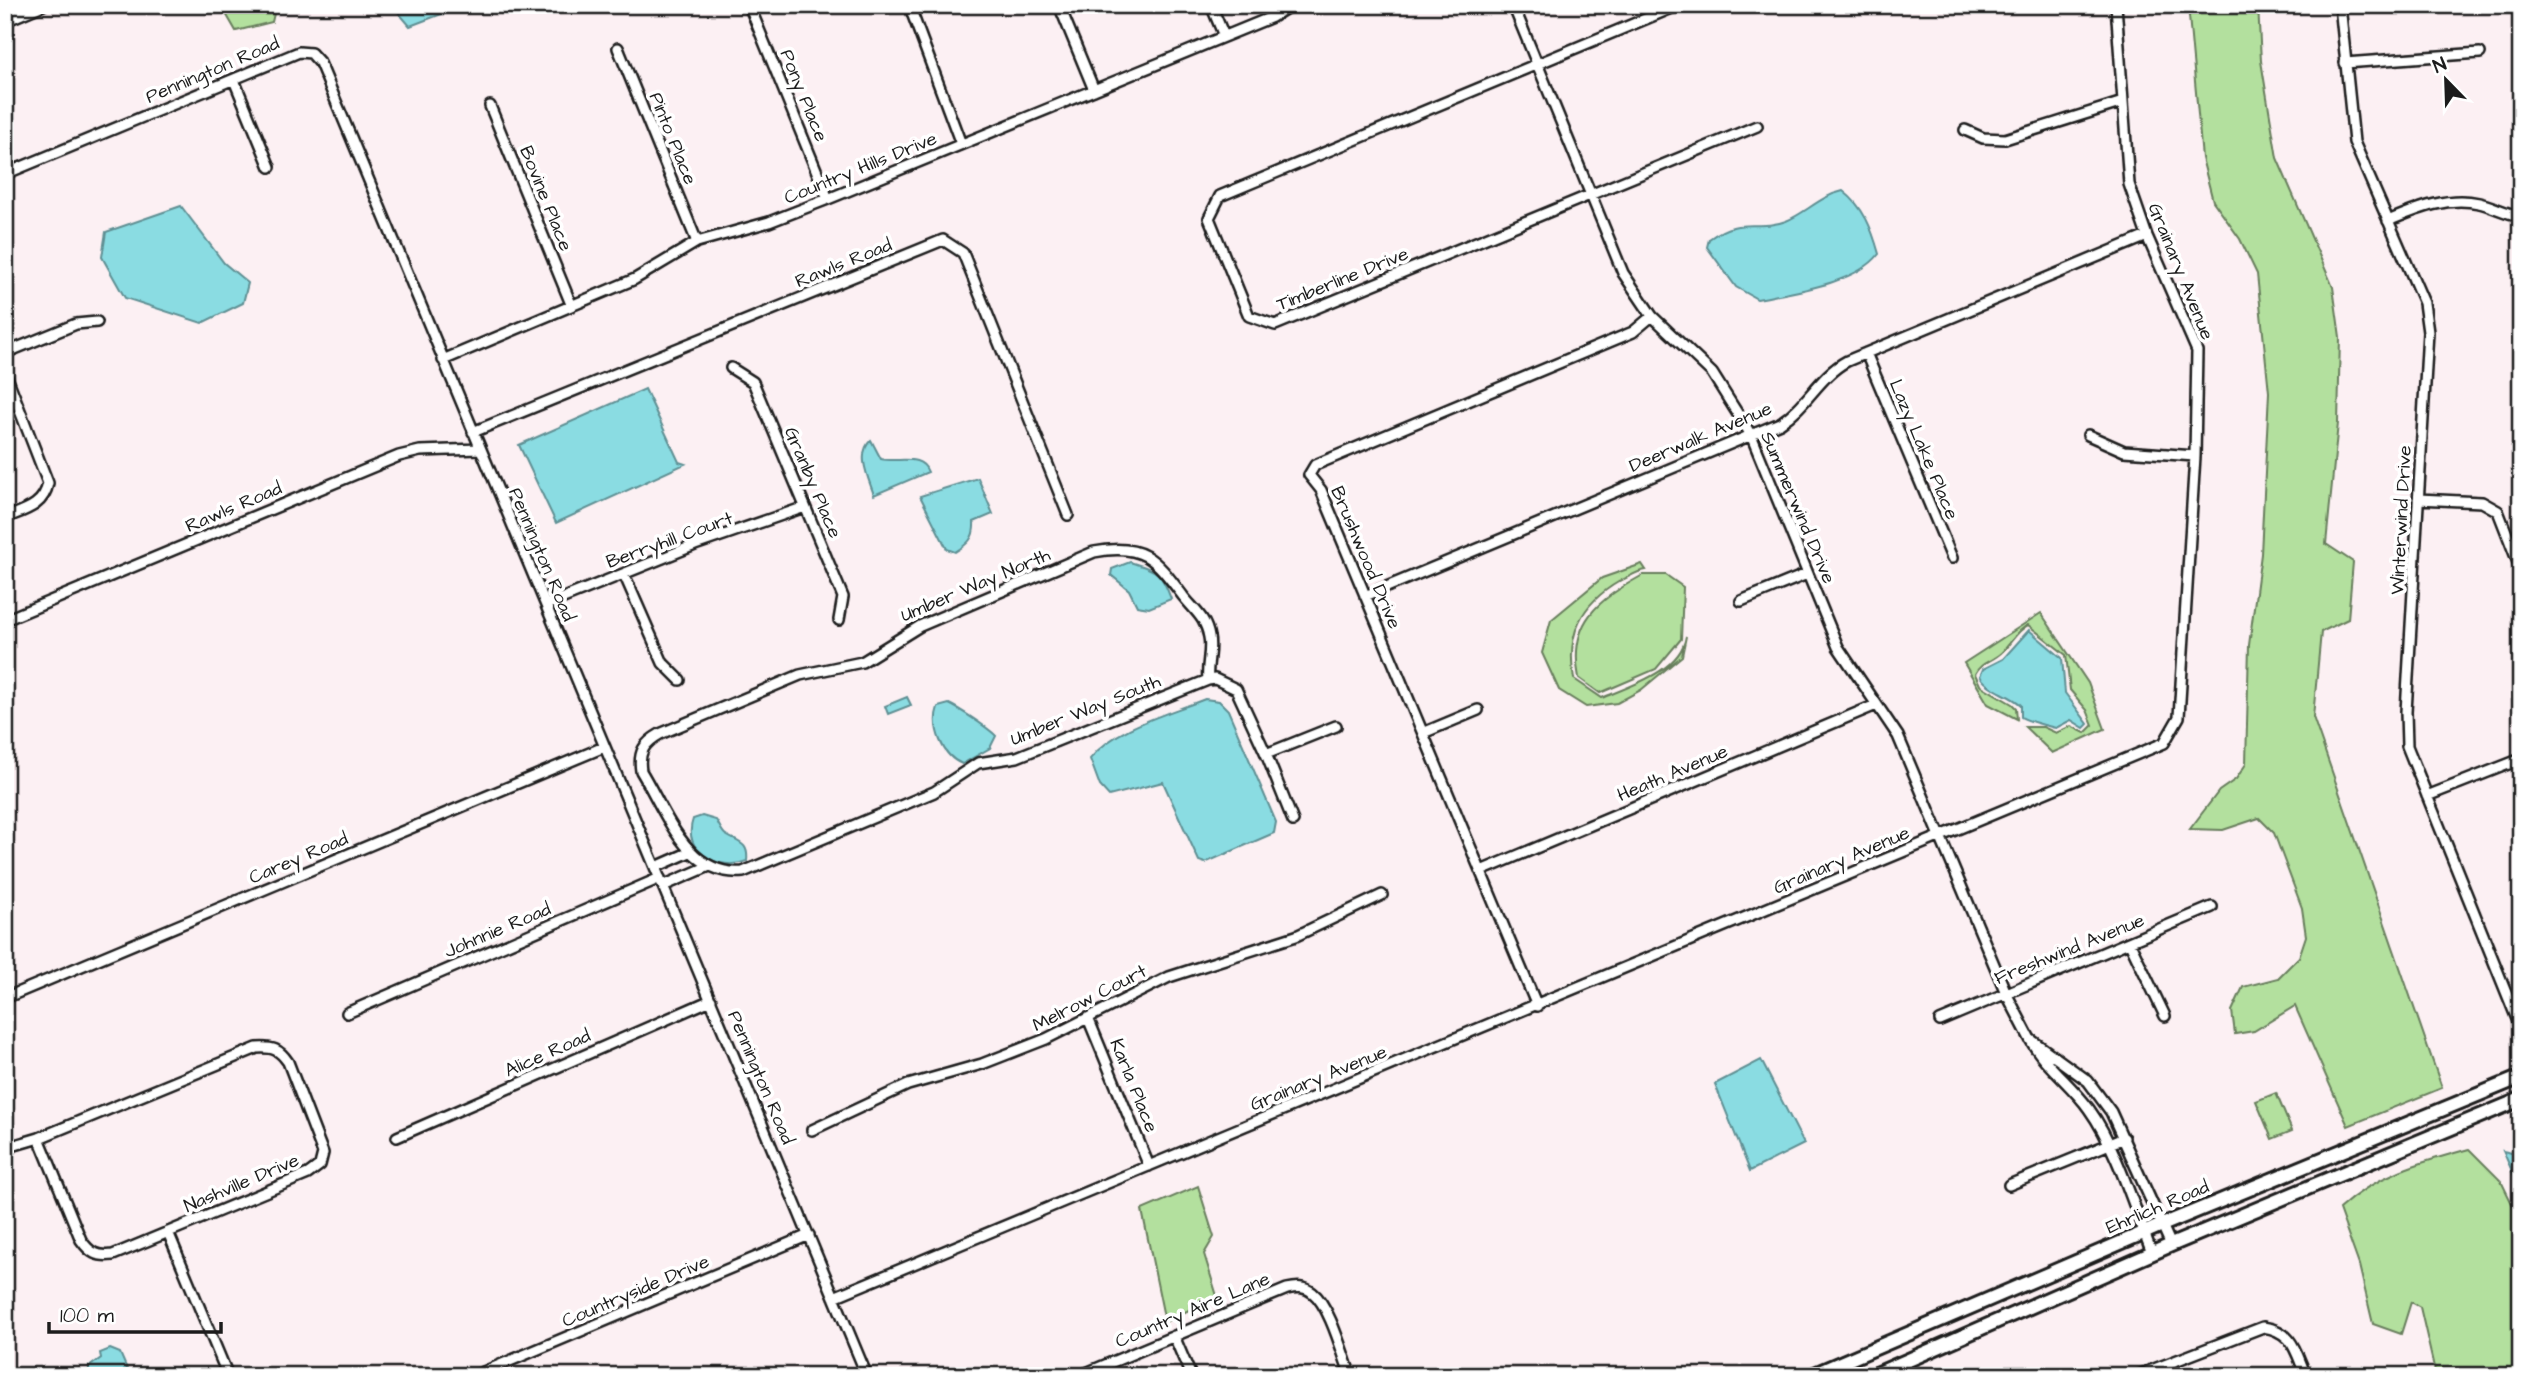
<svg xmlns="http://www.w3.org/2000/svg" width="2526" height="1381" font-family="'Architects Daughter',sans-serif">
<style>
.green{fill:#b3e09e;stroke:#687e5d;stroke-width:2}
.water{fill:#8adce2;stroke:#5e8f93;stroke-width:2}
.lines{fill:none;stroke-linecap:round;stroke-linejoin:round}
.street-casing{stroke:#1c1c1c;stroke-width:14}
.secondary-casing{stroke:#1c1c1c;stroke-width:18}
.street{stroke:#fff;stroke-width:9}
.secondary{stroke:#fff;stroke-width:12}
.labels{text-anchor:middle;stroke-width:7;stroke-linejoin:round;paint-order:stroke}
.street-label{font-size:19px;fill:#1c1c1c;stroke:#fff}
</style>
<rect width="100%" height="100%" fill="#fcf0f3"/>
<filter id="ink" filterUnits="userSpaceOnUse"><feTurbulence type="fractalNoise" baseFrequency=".0143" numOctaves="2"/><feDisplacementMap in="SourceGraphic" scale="14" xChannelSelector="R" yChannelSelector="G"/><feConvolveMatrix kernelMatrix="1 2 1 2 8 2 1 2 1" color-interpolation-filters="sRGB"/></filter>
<g filter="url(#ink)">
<path class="green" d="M221 5H276L272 22 236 31Z
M2188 5H2258L2261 61 2277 158 2333 287 2340 337 2338 423 2326 544 2353 562 2348 619 2321 632 2313 717 2442 1088 2348 1126 2295 1006 2254 1031 2235 1034 2232 1011 2243 987 2278 978 2299 957 2306 936 2302 908 2274 833 2259 818 2223 830 2190 829 2219 791 2236 779 2246 764 2249 645 2261 554 2269 392 2257 274 2240 239 2213 201 2202 158Z
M1642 564 1646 570C1637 571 1629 577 1620 581 1580 604 1566 635 1574 679L1602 698C1630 686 1681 671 1686 636L1682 656 1641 690 1617 703 1586 707 1559 690 1542 653 1551 620 1602 578Z
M1643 575H1666L1683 587 1681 639 1656 669 1600 693 1579 678C1568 622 1598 600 1643 575Z
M2041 613 2088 683 2105 729 2052 753 2025 727H2043L2056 733 2071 726 2085 733 2093 725 2087 710 2070 690 2066 655 2028 625C2016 631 2011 644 2001 653 1991 662 1981 662 1975 674L1980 685 2012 704 2016 708 2017 719 1988 704 1964 663Z
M2276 1093 2292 1131 2272 1139 2256 1101Z
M2469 1149 2501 1181 2521 1222V1376H2436L2420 1307 2411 1302 2401 1334 2373 1324 2359 1265 2339 1209C2377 1174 2421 1162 2469 1149Z
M1198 1186 1214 1237 1204 1254 1217 1296 1165 1322 1142 1210Z"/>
<path class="water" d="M392 5H465L410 26Z
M1843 191C1864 207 1872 229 1879 254 1856 284 1792 292 1757 299L1736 287 1707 247 1709 239C1741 215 1757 232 1786 221 1806 213 1820 196 1843 191Z
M181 206 224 263 248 283 243 303 202 323 125 298 102 257 106 232Z
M645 389 679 462 685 464 556 523 519 445Z
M871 440 881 459C899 463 921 453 928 472L874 495C868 477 856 454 871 440Z
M978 478 993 514 974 522C975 538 968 544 955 552L947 549 920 496Z
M1130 562C1158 571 1161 571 1171 599L1149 608 1137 606 1129 590 1111 575 1112 569Z
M2029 630 2062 658 2065 693 2088 724 2084 728 2071 720 2056 728C2050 727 2025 720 2021 717V705C2010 694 1988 690 1980 676L1983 669 2003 659Z
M907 697 911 705 888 714 885 706Z
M1205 699 1219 701 1228 710 1276 822 1274 833 1205 863 1199 861 1163 782 1109 796 1100 786 1090 759C1115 727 1168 714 1205 699Z
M949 704C958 708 990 729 996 736L990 748 962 764C942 756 931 727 938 707Z
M702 816 716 820C719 824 722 833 726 835 738 843 749 842 747 861 720 872 681 853 693 819Z
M1761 1060 1804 1144 1750 1171 1715 1084Z
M2503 1151 2521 1155V1191Z
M110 1349 120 1353 130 1376H89V1367L101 1358 100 1353Z"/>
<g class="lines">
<g class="street-casing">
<path id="street" d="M749 5 828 199
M909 5 961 144
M1059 5 1094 90
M1211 5 1224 36
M1513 5 1623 273 1652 316 1712 373 1751 435 1838 647 1898 736 2006 993 2030 1039
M1679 5 1220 196 1209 218 1249 316 1275 325 1757 126
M2340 5 2354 142 2424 303 2428 332 2406 712 2407 746 2521 1029
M5 21 43 5
M618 48 697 242
M2345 63 2480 53
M234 80 270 167
M490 106 571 304
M1965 130 1983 138 2005 139 2123 102
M5 174 299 52 311 53 320 63 867 1376
M2388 221C2417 209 2446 196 2479 203 2493 206 2506 214 2521 216
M5 353 76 324 97 322
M1866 353 1952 558
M443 360 635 279 697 242 769 222 828 199 1272 17 1291 5
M731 368 753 382 843 597 839 620
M5 372 48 483C44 506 25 510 5 518
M473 432 943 240 963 253 1068 515
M2088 435 2124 451 2195 456
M2418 499 2482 502 2498 511 2521 570
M624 574 663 663 680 680
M1365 596 1780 423C1807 406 1819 376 1847 361L2147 236
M1741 601 1807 574
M546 605 695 545 805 507
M5 620 399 456 420 451 480 449
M1208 680C1206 665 1212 651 1209 637 1206 618 1194 610 1183 596 1156 560 1144 542 1094 552L920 626 862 662 800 675 660 734C644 743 638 752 641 771 666 812 687 877 743 872L934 792 978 763 1017 757 1208 680 1215 679 1236 689 1266 754
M1423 733 1478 710
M2427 796 2521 759
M1293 821 1266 754 1336 726
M656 867 690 852
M1481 871 1876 705
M663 886 707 867
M2130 943 2165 1016
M5 998 604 747
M1537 1006 1321 490 1309 475 1315 465 1633 332 1652 316
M347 1013 660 878
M1088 1018 1149 1166
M1940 1021 2212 907
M812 1130 908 1085 982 1064 1046 1039 1169 977 1296 936 1382 895
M397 1137 711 1000
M5 1148 39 1138 257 1048C273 1047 279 1049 288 1062L323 1153 320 1165 308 1174 113 1255C97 1257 90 1253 81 1240L39 1138
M2009 1185 2124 1138
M168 1232 228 1376
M2152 1253C2135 1210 2116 1146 2089 1109 2071 1084 2045 1066 2030 1039L2088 1081 2111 1112 2171 1245
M834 1297 2164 743 2179 717 2195 456 2197 351 2147 236 2129 184 2116 5
M1174 1336 1191 1376
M474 1376 809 1235
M1079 1376 1287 1289C1296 1287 1305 1286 1313 1293 1330 1306 1343 1356 1351 1376
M2136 1376 2263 1327C2293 1331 2295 1350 2306 1376"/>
</g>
<g class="secondary-casing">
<path id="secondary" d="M1810 1376 2162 1225 2521 1077
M1872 1376 2171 1245 2521 1099"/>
</g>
<use href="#street" class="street"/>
<use href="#secondary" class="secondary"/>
</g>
</g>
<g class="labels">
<g class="street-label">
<text transform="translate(212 69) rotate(-23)" y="7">Pennington Road</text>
<text transform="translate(805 95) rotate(68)" y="7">Pony Place</text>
<text transform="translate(674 138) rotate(68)" y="7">Pinto Place</text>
<text transform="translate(860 167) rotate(-22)" y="7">Country Hills Drive</text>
<text transform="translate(547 198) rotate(68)" y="7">Bovine Place</text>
<text transform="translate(843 262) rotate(-22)" y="7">Rawls Road</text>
<text transform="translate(2182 271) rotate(68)" y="7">Grainary Avenue</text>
<text transform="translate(1342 278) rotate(-22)" y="7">Timberline Drive</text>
<text transform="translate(1700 436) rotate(-23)" y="7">Deerwalk Avenue</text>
<text transform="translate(1925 449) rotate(67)" y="7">Lazy Lake Place</text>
<text transform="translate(814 482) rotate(67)" y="7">Granby Place</text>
<text transform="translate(233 506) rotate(-23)" y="7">Rawls Road</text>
<text transform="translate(1799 507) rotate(67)" y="7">Summerwind Drive</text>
<text transform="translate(2400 520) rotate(-87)" y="7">Winterwind Drive</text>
<text transform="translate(669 539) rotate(-20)" y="7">Berryhill Court</text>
<text transform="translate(543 554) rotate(67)" y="7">Pennington Road</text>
<text transform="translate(1367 557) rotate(67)" y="7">Brushwood Drive</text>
<text transform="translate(975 584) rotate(-23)" y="7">Umber Way North</text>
<text transform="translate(1085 709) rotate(-22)" y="7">Umber Way South</text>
<text transform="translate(1672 772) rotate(-23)" y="7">Heath Avenue</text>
<text transform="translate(298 857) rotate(-23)" y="7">Carey Road</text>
<text transform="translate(1841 859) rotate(-23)" y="7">Grainary Avenue</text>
<text transform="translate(497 929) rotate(-23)" y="7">Johnnie Road</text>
<text transform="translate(2069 948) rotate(-22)" y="7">Freshwind Avenue</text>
<text transform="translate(1089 997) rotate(-27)" y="7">Melrow Court</text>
<text transform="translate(547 1052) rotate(-24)" y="7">Alice Road</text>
<text transform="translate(762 1077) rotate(67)" y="7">Pennington Road</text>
<text transform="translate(1318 1077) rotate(-22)" y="7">Grainary Avenue</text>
<text transform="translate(1135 1085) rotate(68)" y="7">Karla Place</text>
<text transform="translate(241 1182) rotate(-23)" y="7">Nashville Drive</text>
<text transform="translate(2157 1206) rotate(-23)" y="7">Ehrlich Road</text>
<text transform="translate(635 1290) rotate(-23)" y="7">Countryside Drive</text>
<text transform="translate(1192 1309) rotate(-23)" y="7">Country Aire Lane</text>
</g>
</g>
<rect width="2526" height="1381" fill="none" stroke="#fff" stroke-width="28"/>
<rect x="14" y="14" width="2498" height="1353" fill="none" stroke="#1c1c1c" stroke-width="2.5" filter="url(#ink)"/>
<g transform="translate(2446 80) rotate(337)" stroke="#ffffff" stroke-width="5" paint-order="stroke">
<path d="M0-5L12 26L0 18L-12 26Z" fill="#1c1c1c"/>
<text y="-10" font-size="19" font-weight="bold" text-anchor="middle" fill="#1c1c1c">N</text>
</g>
<path d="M49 1322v10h172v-10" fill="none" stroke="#1c1c1c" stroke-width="3.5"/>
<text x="60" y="1322" font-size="21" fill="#1c1c1c" stroke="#ffffff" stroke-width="5" paint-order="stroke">100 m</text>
</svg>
